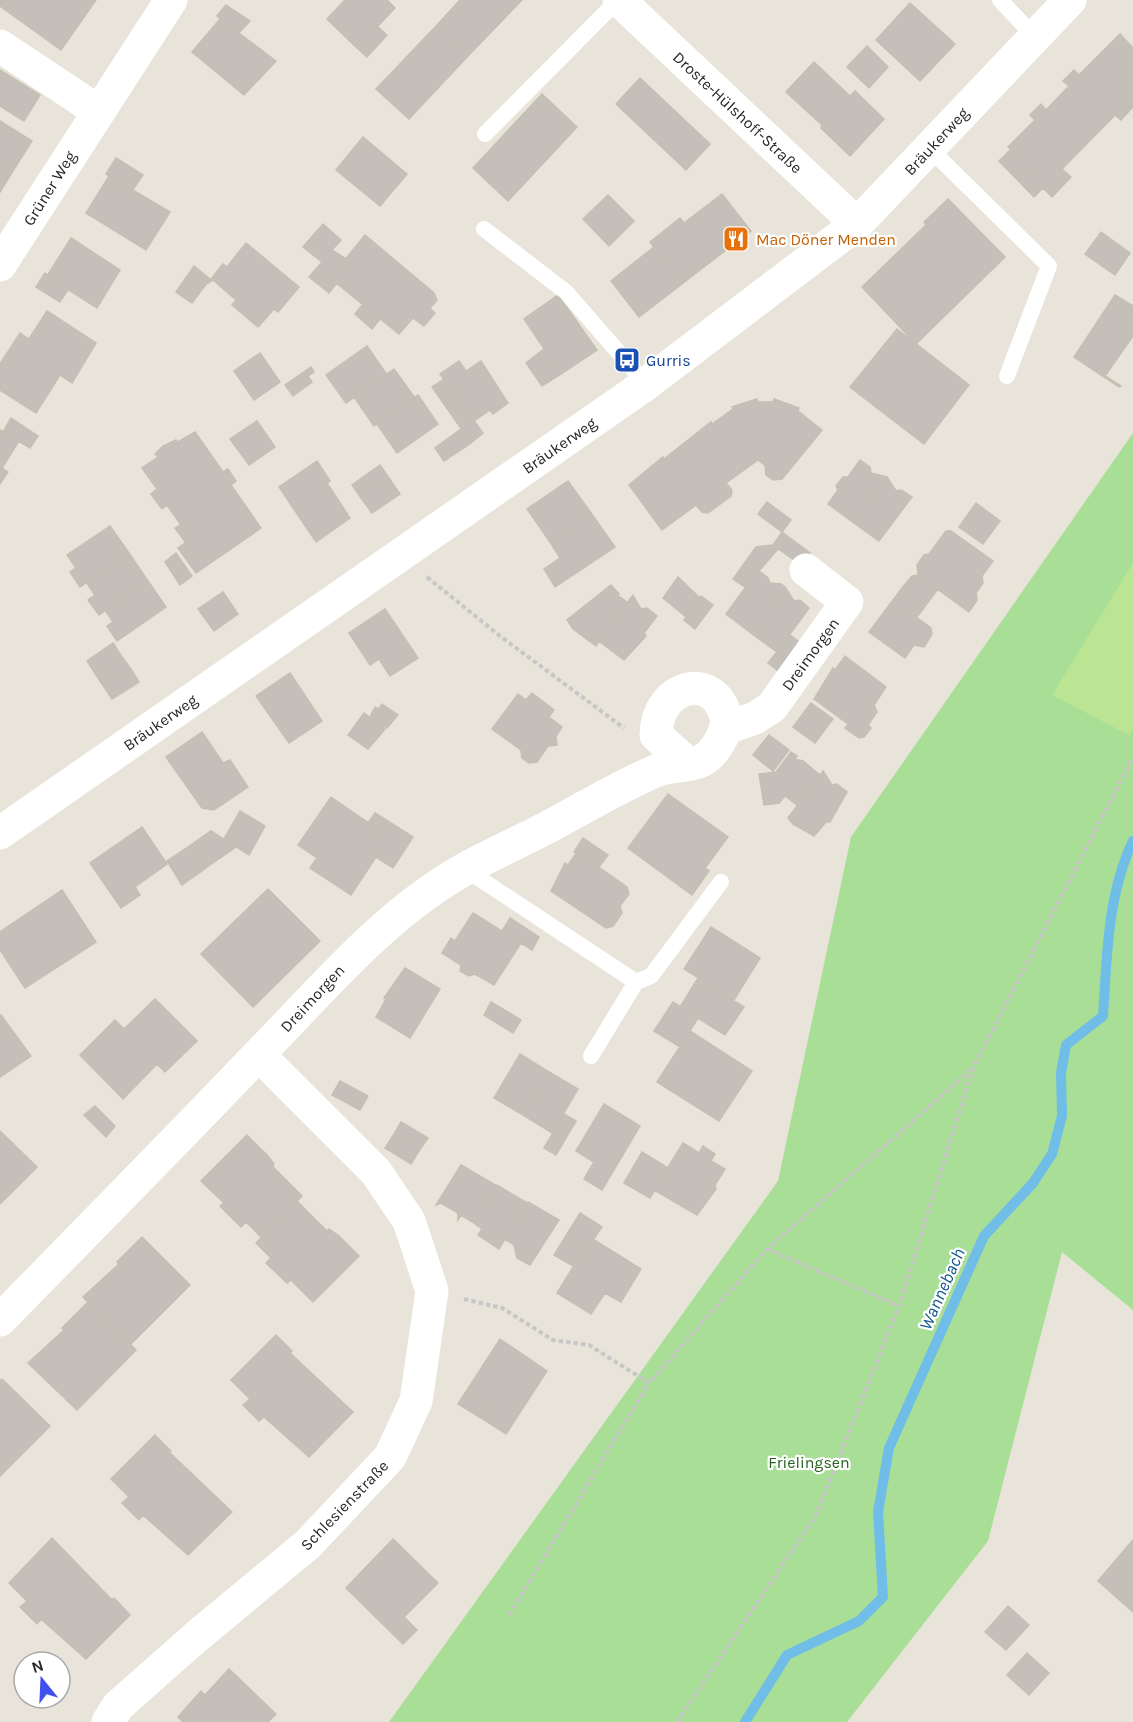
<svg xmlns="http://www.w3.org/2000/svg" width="1133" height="1722" font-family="Karla,sans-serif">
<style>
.green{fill:#a9de97}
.pitch{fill:#bbe593}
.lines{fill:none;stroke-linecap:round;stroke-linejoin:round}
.stream{stroke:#70bde7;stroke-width:10}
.building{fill:#c4c0b9;stroke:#c4bfb3;stroke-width:1.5}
.path{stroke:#c7c7c7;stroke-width:4;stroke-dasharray:4.5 3;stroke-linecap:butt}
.lane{stroke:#fff;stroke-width:16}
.street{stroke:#fff;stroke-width:33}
.secondary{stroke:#fff;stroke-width:33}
.labels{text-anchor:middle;stroke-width:4.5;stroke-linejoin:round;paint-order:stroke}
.street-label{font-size:16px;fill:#272727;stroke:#fff}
.food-label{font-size:16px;fill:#c56008;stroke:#fff;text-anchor:start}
.transit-label{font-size:16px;fill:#164399;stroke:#fff;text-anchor:start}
.park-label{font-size:16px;fill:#245f1c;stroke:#fff}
.water-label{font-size:18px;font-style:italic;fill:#14598e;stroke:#fff}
</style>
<rect width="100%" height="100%" fill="#e9e4d9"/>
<path class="green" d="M1133 433V1310L1062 1252 988 1541 847 1722H389L778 1181 851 837Z"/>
<path class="pitch" d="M1133 563V729L1129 735 1052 695Z"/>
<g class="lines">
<path class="stream" d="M745 1722 787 1655 859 1621 883 1597 878 1512 889 1448 984 1236 1033 1183 1052 1154 1062 1116 1061 1073 1066 1045 1103 1016C1107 958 1107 895 1133 841"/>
</g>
<path class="building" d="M0 0H96L61 50 0 6Z
M345 0H387L395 8 357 48 327 19Z
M460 0H522L468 56 437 25Z
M910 3 955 44 920 81 876 40Z
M226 5 250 21 238 34 217 16Z
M220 19 276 61 244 95 192 52Z
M437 25 468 56 409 119 376 89Z
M377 26 387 35 367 57 357 48Z
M1120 34 1133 48V107L1121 120 1115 115 1062 169 1071 177 1052 197 1043 188 1046 185 1008 147 1035 120 1030 115 1041 104 1046 110 1069 86 1063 81 1074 70 1079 75Z
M867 46 888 67 869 88 847 67Z
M814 62 850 96 855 91 884 119 850 156 821 128 822 125 786 92Z
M0 70 40 95 24 121 0 106Z
M640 78 710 144 686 170 616 104Z
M542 94 577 127 508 201 473 168Z
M0 121 32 141 13 171 0 163Z
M363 137 407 174 380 206 336 170Z
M1010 150 1046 185 1034 197 999 161Z
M116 158 143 175 132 191 106 174Z
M0 163 13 171 0 192Z
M109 176 170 212 146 250 86 213Z
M722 194 751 231 683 283 650 242 680 218 684 223Z
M608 195 634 221 609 246 583 219Z
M948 199 1005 257 916 344 862 287 926 225 924 222Z
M323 224 341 240 332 250 346 259 330 278 337 283 329 293 309 277 322 262 303 247Z
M1101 232 1130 253 1115 275 1085 254Z
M365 235 434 293 437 300 430 308 435 313 424 326 413 318 399 334 330 278Z
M71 238 120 270 97 308 47 276Z
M246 243 299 287 278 312 274 309 258 327 232 305 236 300 213 280 207 284 223 264 227 267Z
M654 247 683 283 639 317 611 281Z
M194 266 210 279 192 303 176 292Z
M45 273 68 290 60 302 36 287Z
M558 295 597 350 561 374 524 319Z
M1115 295 1133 306V336L1105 376 1121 386 1119 387 1074 357Z
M363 304 380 319 372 329 355 314Z
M47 311 96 343 72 383 60 375 36 413 0 390V364L20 333 29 339Z
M897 329 969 385 924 444 850 387Z
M367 346 387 375 346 403 326 375Z
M544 349 561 374 542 386 526 363Z
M260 353 280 382 254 400 234 371Z
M459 361 466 371 481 361 508 403 493 414 490 410 474 421 440 374Z
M311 367 314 372 308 376 312 382 293 396 285 385Z
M394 369 415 398 374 426 354 397Z
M444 379 483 433 471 443 432 387Z
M418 395 438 424 397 453 377 424Z
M757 399 758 402H773L774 399 799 408 798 411 822 430 782 479 773 480 766 475 765 465 758 460 726 483 732 490 731 496 708 513 702 512 696 505 662 530 629 485 663 457 664 459 711 422 712 424 733 409 732 407Z
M11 418 38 436 30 448 3 432Z
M257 421 275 447 249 465 230 439Z
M461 429 471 443 444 461 435 448Z
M0 430 19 441 2 468 8 472 0 484Z
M195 432 223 472 228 469 236 481 231 485 261 528 225 553 222 550 206 560 191 539 186 543 175 528 181 525 167 505 162 509 151 494 157 489 142 468 158 457 155 454 163 446 176 440 178 442Z
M860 460 870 467 871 473 887 477 854 523 828 504 838 490 836 486 843 477H848Z
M317 461 330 481 327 483 350 518 316 542 279 487Z
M380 465 389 478 361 498 352 485Z
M887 477 896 491 901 490 912 497 879 541 854 523Z
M389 478 400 494 372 513 361 498Z
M568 481 591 513 550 542 527 509Z
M767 502 791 520 782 532 758 514Z
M976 503 1000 521 983 544 959 527Z
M591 513 615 547 555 587 544 569 560 558 550 542Z
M110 526 129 553 80 587 70 572 76 568 67 555Z
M946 531H951L993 561 982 576 983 583 976 593 977 600 969 612 918 575 917 565 924 555 929 554Z
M782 532 810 553 801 565 773 545Z
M191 539 206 560 222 550 225 553 196 573 178 548Z
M773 545 778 549 745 587 733 579 756 547Z
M129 553 148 581 99 615 88 600 95 595 86 582Z
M176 553 192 576 180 585 165 562Z
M758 570 768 578 770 583 781 584 785 587 751 633 726 614Z
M918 575 938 589 926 605 902 588 912 576Z
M678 577 699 597 685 616 663 598Z
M148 581 166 607 117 641 107 626 113 622 105 610Z
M611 585 619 594 617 595 627 602 596 646 573 629 567 620Z
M785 587 794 601 800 600 809 608 777 652 751 633Z
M902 588 926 605 917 617 893 600Z
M223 592 238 614 214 631 198 609Z
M633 595 641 609 647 608 657 616 644 633 646 636 624 660 599 641Z
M701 596 713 605 695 629 684 620Z
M893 600 931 628 932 634 924 647 914 645 905 658 869 632Z
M385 609 418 658 390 676 379 659 370 665 349 633Z
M790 635 802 644 781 673 768 663Z
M113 643 122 657 96 675 87 661Z
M845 656 886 687 874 705 877 712 868 725 871 728 864 737 859 738 845 728 848 724 814 699 833 668 835 670Z
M122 657 131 669 104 687 96 675Z
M131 669 139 682 112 699 104 687Z
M290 673 322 721 289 743 256 696Z
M532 693 554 710 549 717 562 727 556 736 557 745 548 746 537 762 529 763 522 758 521 750 492 729 518 694 526 700Z
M811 703 833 719 815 743 793 727Z
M382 704 398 715 387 728 370 717 375 707 379 709Z
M364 713 385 729 368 749 348 735Z
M202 732 223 763 230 760 248 787 214 810 202 808 166 757Z
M769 735 789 750 773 771 753 755Z
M791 752 797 756 795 759 803 761 820 775 797 805 785 796 779 803 764 805 759 774 776 772Z
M823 771 832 785 837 784 847 792 830 822H826L814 836 793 824 788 818Z
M668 794 728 837 705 868 709 871 692 895 628 848Z
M331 797 383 833 372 850 378 854 351 895 310 868 317 858 298 845Z
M240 811 265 826 249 855 224 839Z
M375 813 413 837 393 868 376 857 378 854 372 850 383 833 368 823Z
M142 827 167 864 135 887 140 895 121 908 90 863Z
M211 831 236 847 207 867 191 845Z
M583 838 608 855 599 867 574 852Z
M191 845 206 868 182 885 167 861Z
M577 852 627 887 629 894 620 906 622 913 613 926 606 928 551 891 565 863 568 865Z
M268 889 320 941 253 1007 201 954Z
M62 890 96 942 25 988 0 950V932Z
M473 913 521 943 494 985 475 974 469 976 460 971 461 965 442 953 451 938 455 941Z
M510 918 539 937 532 950 502 931Z
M711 927 760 958 734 1000 684 969Z
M405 968 440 989 410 1038 376 1017 386 999 384 998Z
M698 978 744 1007 725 1035 680 1007Z
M155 999 197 1041 165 1072 157 1064 123 1099 80 1055 115 1020 124 1029Z
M491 1002 521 1020 513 1033 484 1015Z
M673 1002 698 1018 680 1047 654 1031Z
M1 1015 31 1056 0 1077V1016Z
M690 1031 752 1071 719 1121 657 1082Z
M520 1054 549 1072 523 1115 494 1098Z
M549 1072 578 1089 552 1133 523 1115Z
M340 1081 368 1096 360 1110 332 1095Z
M604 1104 640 1126 602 1190 584 1179 594 1162 576 1151Z
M95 1106 115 1126 106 1137 84 1115Z
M564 1114 576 1121 556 1155 544 1148Z
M401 1122 428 1138 419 1151 394 1134Z
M0 1131 37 1167 0 1204Z
M394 1134 419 1151 411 1164 385 1148Z
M247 1135 267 1155 274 1164 273 1167 302 1196 261 1237 246 1222 241 1227 220 1206 224 1203 201 1181Z
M683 1143 699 1153 703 1146 715 1154 711 1161 725 1169 715 1185 716 1189 697 1215 654 1190Z
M642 1152 668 1168 650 1198 624 1183Z
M461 1165 497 1186 474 1223 461 1215 458 1220V1213L441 1203 436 1205Z
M497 1185 527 1203 499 1249 478 1235 482 1229 474 1223Z
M297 1201 327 1231 329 1229 339 1236 359 1256 313 1302 291 1280 287 1283 266 1263 271 1258 256 1243Z
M528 1202 559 1220 530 1265 517 1258 514 1245 505 1239Z
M580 1213 602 1227 593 1240 591 1238 573 1266 554 1255Z
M142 1237 190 1285 130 1345 83 1297 119 1264 117 1262Z
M591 1238 641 1269 621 1302 605 1293 591 1314 557 1293Z
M88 1302 136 1350 77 1410 28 1363 64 1330 62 1328Z
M276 1335 292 1351 290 1353 353 1412 309 1457 264 1417 259 1421 243 1405 250 1399 231 1380Z
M500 1339 547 1371 506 1434 486 1421 495 1407 467 1390Z
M2 1379 50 1426 0 1476V1381Z
M467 1390 495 1407 486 1421 458 1404Z
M155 1435 171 1451 169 1452 232 1512 188 1555 143 1515 139 1520 122 1503 129 1497 111 1479Z
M52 1538 112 1600 114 1598 130 1615 86 1659 41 1619 37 1624 20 1607 27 1601 9 1583Z
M393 1539 438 1583 404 1617 417 1630 403 1644 346 1588Z
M1133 1540V1612L1098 1581Z
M1008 1606 1029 1625 1006 1650 985 1632Z
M1027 1653 1049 1673 1029 1695 1007 1675Z
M229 1669 276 1714 268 1722H183L178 1717 201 1691 205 1695Z"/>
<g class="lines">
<path class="path" d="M427 577 500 636 624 728
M767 1249 899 1306
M464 1299 502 1308 553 1340 589 1345 649 1383 767 1249 972 1069
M509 1615 649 1383
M677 1722 816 1515 899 1306 973 1068 1133 757"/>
<path class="lane" d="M1000 0 1034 36
M485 134 618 0
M930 149 1049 266 1007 376
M484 229 566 292 646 384
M465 869 636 982 651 976 721 882
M591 1056 636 982"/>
<path class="street" d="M619 0 857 224
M0 46 98 111
M0 265 171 0
M727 728 755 718 772 707 847 602 806 570
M0 1320C86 1232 172 1145 257 1056 322 990 383 915 465 869 494 853 524 840 552 825 587 806 622 785 658 770 671 765 689 767 701 761 714 755 729 731 726 717 714 670 657 684 656 735L687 763
M108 1722 118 1706 196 1637 308 1544 390 1457 416 1401 432 1291 409 1221 376 1172 259 1055"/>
<path class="secondary" d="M0 833 642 387 857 224 1070 0"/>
</g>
<defs>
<g id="restaurant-square" transform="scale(1.35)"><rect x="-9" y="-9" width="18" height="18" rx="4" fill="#e8710a" stroke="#fff"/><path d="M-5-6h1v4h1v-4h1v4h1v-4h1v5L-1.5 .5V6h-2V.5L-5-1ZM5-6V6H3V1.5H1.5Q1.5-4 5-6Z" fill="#fff"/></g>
<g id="bus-square" transform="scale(1.35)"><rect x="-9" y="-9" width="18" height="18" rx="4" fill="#1a4fb4" stroke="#fff"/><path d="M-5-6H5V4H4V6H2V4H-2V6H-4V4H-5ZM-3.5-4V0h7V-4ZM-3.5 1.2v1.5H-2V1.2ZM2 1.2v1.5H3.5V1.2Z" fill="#fff"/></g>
</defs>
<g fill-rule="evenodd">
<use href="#restaurant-square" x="736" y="239"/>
<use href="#bus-square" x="627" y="360"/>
</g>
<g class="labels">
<g class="street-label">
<text transform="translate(738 112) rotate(43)" y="6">Droste-Hülshoff-Straße</text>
<text transform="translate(936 141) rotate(-47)" y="6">Bräukerweg</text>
<text transform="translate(49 188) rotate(-58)" y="6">Grüner Weg</text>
<text transform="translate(559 445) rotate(-35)" y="6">Bräukerweg</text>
<text transform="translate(810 654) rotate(-54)" y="6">Dreimorgen</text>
<text transform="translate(160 722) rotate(-35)" y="6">Bräukerweg</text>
<text transform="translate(312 998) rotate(-47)" y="6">Dreimorgen</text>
<text transform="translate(344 1505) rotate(-46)" y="6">Schlesienstraße</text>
</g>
<g class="food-label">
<text x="756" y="245">Mac Döner Menden</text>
</g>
<g class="transit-label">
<text x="646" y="366">Gurris</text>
</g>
<g class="park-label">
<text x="809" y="1468">Frielingsen</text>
</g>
<g class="water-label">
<text transform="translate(942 1289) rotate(-66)" y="6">Wannebach</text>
</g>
</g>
<g transform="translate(42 1680) rotate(342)"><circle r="28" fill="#ffffff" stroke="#a9a9a9" stroke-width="1.5"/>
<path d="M0-4.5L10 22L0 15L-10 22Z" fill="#4050ef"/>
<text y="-9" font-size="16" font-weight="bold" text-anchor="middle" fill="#272727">N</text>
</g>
</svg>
